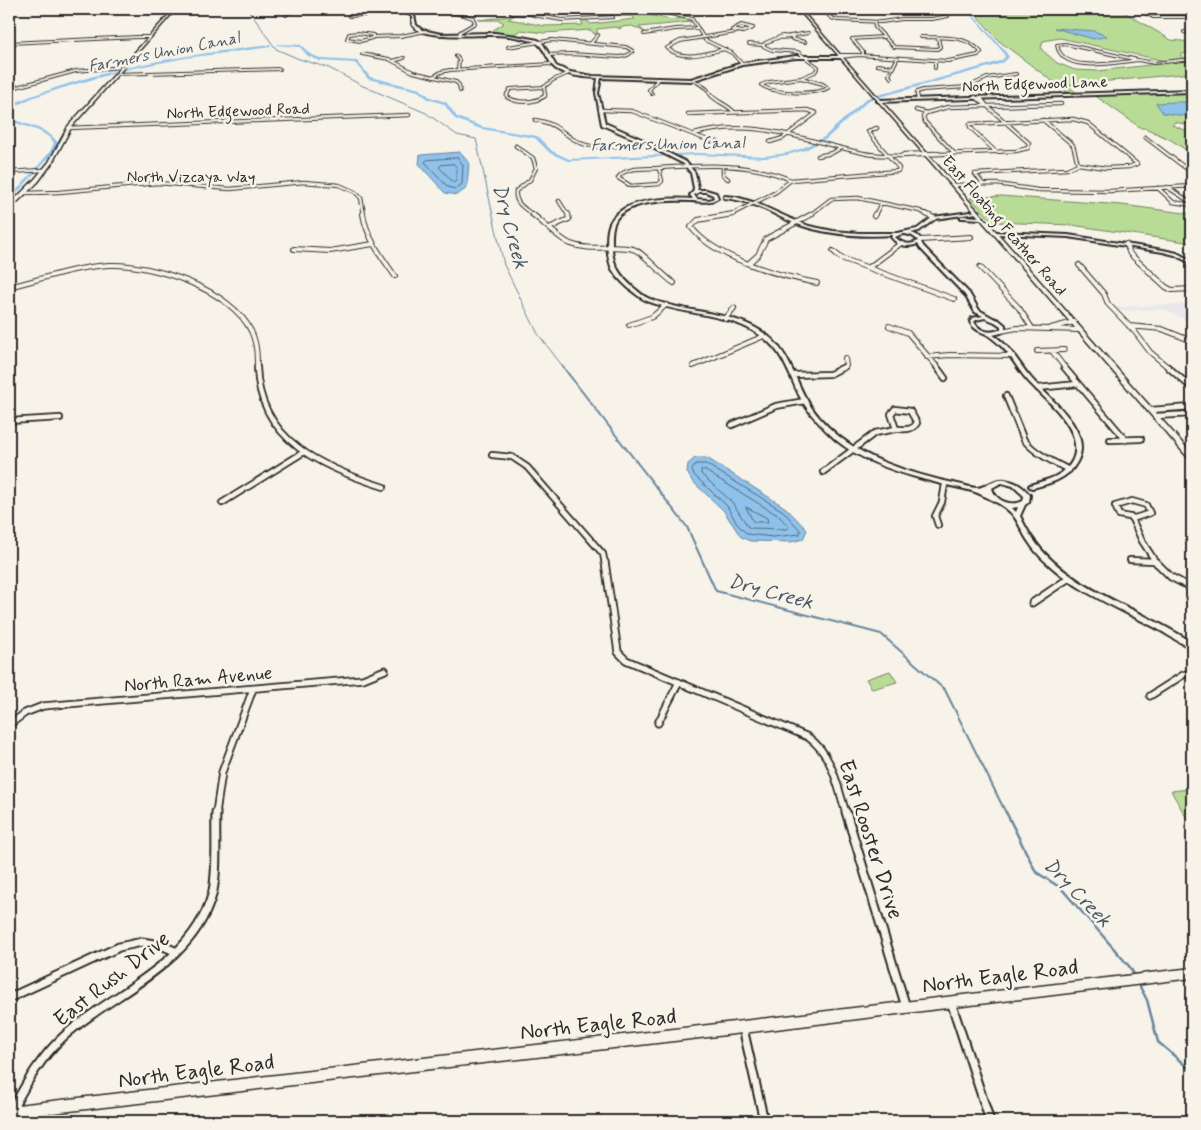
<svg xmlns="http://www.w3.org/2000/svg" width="1201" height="1130" font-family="Mynerve,sans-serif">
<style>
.built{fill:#e8e8ec}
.green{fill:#b8dc96;stroke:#728460}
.water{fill:#8fc2eb;stroke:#67869e}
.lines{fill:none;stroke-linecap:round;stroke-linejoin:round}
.shore{stroke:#536778;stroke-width:1}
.stream-far2{stroke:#67869e;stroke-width:1}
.stream-far1{stroke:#67869e;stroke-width:2}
.stream{stroke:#67869e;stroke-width:2.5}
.canal{fill:#8fc2eb;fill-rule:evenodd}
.minor-far5-casing{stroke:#2b2b2b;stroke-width:4}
.minor-far4-casing{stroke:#2b2b2b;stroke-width:4.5}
.minor-far3-casing{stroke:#2b2b2b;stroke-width:6}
.minor-far2-casing{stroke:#2b2b2b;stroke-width:8}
.minor-far1-casing{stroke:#2b2b2b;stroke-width:9}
.minor-casing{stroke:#2b2b2b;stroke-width:11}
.tertiary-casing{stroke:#2b2b2b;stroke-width:4}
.secondary-casing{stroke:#2b2b2b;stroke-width:3}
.minor-far5{stroke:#f7f3e8;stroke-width:2}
.minor-far4{stroke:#f7f3e8;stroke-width:2.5}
.minor-far3{stroke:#f7f3e8;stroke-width:4}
.minor-far2{stroke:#f7f3e8;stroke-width:4.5}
.minor-far1{stroke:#f7f3e8;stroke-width:5.5}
.minor{stroke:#f7f3e8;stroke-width:7}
.tertiary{fill:#f7f3e8;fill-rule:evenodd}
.secondary{fill:#f7f3e8;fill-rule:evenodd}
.labels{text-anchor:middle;stroke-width:5;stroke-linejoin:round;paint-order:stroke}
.far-water-label{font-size:16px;font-style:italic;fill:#495865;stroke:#f7f3e8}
.far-street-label{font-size:16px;fill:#2b2b2b;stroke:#f7f3e8}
.street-label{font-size:19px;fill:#2b2b2b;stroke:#f7f3e8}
.water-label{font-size:20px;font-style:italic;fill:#495865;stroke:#f7f3e8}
.near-street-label{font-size:22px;fill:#2b2b2b;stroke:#f7f3e8}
</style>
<rect width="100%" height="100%" fill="#f7f3e8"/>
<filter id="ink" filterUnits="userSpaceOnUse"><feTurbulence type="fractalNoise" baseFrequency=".02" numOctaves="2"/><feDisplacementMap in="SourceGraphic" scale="10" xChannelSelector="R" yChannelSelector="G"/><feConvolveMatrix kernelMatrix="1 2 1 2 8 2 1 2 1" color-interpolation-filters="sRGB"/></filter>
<g filter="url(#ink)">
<path class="built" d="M677 9H744L748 15 715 16Z
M1192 304V323L1163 309 1119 311 1116 307Z"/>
<path class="green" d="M584 9H623L672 20 683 17 691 22 639 27 645 32 632 26 619 27 621 29 615 27 597 29V33L594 34 591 30 544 33 521 30 512 35 489 33 504 23 499 20H478C490 19 503 17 515 15L508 19 545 26 583 25 581 20 585 19 591 24 635 19 632 16H621L629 14C609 5 572 18 547 12L575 13Z
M971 9H1119L1171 40 1192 42V53L1180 54 1184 60 1165 61 1060 38 1043 41 1041 49 1057 63 1075 70 1098 71 1192 60V73L1069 85 1068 86 1077 93H1068L999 41Z
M1192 92V126L1175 122 1172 125 1192 133V154L1171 140 1145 128H1141L1094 95Z
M1001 196 1122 205 1192 214V243L1072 225 993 222 970 198Z
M890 671 897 682 872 689 866 679Z
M1189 789 1192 794V822H1189L1171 791Z"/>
<path class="water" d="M1054 28 1094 31 1107 36 1094 39Z
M1176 102H1192V117L1163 113 1156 103Z
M460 152 469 163 467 188 457 195 445 193 419 164 420 155Z
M695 458H707L786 508 807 530 803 539 791 542 750 541 741 537 723 510 692 481 687 472 688 464Z"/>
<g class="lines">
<path class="shore" d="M458 158 463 165 462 184 455 189 448 187 425 162 427 160Z
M454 164 457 168 456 181 454 183 439 167 441 165Z
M696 464H706L783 511 800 530V534L773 537 747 534 738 525 727 506 695 476 692 471Z
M704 470 779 516 788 526V529L749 528 732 502 701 474V471Z
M746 507 767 518 768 522H754Z"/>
<path class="stream-far2" d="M201 9 248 10 263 30
M263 31 276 49 299 59 329 68 363 86 426 113 457 135 476 139 504 265 538 334 564 368"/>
<path class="stream-far1" d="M563 367 687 527 716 591 881 634 945 690 1006 813"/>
<path class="stream" d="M1006 812 1036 872 1061 888 1129 966 1135 976
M1138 983 1147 1000 1158 1042 1192 1071"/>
<path class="canal" d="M966 9H968L1005 51 1009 57 1004 62 993 66 869 100 826 139 805 150 787 155 765 158 698 155 568 161 550 153 535 138 481 129 455 119 444 104 428 99 418 91 368 79 355 63 320 61 308 56 300 47 276 45 277 44 301 45 310 54 322 59 357 61 370 77 420 89 430 97 446 102 457 117 483 127 537 136 552 151 569 159 698 153 765 156 787 153 803 148 824 137 867 98 991 64 1002 60 1005 57 1003 52Z
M270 45 271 47 185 58 129 69 76 84 34 97 9 109V107C23 97 39 94 55 88 125 64 197 53 270 45Z
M9 118C26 125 47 127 58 143L53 153 9 202V199L50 152 54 143C44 128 24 128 9 120Z"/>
<g class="minor-far5-casing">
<path id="minor-far5" d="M509 9 512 13 533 14 553 9
M650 9 692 19 705 40 732 53 742 64
M758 9H775
M823 9 831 18 838 20 882 22 902 19H932L948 16 944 9
M857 9H913
M1139 9 1153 17H1191L1181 9
M1189 9H1192
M822 12 809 13 826 12
M352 13 362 15 349 16Z
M286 15 293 9
M361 15C399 16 437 4 473 18L475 23 460 32 459 35
M533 15 562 20 613 17
M874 22 875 27 894 47 937 49 940 47 938 38
M741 25 753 28 743 32 732 30Z
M1184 32 1192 35
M358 33 373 35 372 38 361 41 347 39 349 34Z
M644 34 675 29 698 28
M782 36 793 37 777 38Z
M790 36 808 33
M138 37H150
M373 37 401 36 426 31
M777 38 765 43 763 46 772 50 798 52 818 67 815 72 801 78
M792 39 805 42
M9 43 138 37
M591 43 598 35
M749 44 763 45
M1065 44 1138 60C1117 62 1062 75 1057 45Z
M508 47 552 40 626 47 633 51 628 55 620 57 570 54 547 55
M725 49C706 53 683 62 667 48L680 41 736 32
M362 54 389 59 413 72 456 82 459 85 460 91
M839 55H858L841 57
M858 55 948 61 978 55 981 52C966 34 942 38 921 37
M863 55V52L852 39 883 37
M456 56 459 60 458 69
M1138 60 1154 63 1192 59
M393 61 404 58
M935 61V68
M877 65 893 67
M117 74 280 69
M433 77 441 72 450 70 551 64
M801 78 823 84 828 88C816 95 773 94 761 85L769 82Z
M891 78 889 75 897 59
M694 80 707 89 711 95
M544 87 553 80 569 73
M9 89 76 71 123 67
M652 94 649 90 658 79
M507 95 510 89 544 87 545 95
M917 95V92L923 90 967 87 987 78 1016 74"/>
</g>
<g class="minor-far4-casing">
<path id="minor-far4" d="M507 94V97C518 104 534 103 545 96V94
M710 94C716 102 727 104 734 112
M917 94 918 99
M975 97 987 106 980 97
M600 110 632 111 710 141 718 142
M916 110 926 113
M926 113 948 107 1061 104
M926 113 923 117 925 122 954 153
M688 114 807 110 816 113 783 138 770 142
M535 120C554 123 558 129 573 139 593 152 617 147 638 142L634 140 627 144
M1043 120 1073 145 1078 164
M68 128 409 115
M694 134C755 117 805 141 863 153 875 156 889 155 901 156
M1145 137 1192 173
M516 146 533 158 536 168 530 180 516 191C514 203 524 208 533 215
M937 153 941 154 901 156 904 154Z
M941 154 1016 151 1028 148 1029 143 987 106
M818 156 832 153 841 148
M723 167V175L728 179
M659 168 662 181 659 184 631 186 618 178C625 166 647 169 659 168Z
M659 168C704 165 749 162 791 180
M9 172 44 170
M983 184 975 174 1067 169 1078 164 1106 168 1129 167 1137 164 1088 123 1073 119 970 124V127L996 152
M953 185 997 184 1038 190 1110 191 1192 186
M1167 187 1192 203
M1158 188 1173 202 1192 205
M59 192 158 183 230 189 304 182 339 185 355 192 361 198 364 215
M24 193 59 192 34 193
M559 201 568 215
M730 215 776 192 791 180 898 171 899 168C894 162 869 134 868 131L877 128
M810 215 831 199 858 198 920 211 928 215
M875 215 881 203"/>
</g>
<g class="minor-far3-casing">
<path id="minor-far3" d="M363 214C367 238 381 256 395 276
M532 214C543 222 559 239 571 244 591 252 613 244 633 249 644 252 661 275 674 283
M733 214 698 220 691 227C714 258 780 276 817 283
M926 214 934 218
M874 216 875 214
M549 228 569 219 568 214
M920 240 971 237
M1126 244 1130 254 1166 287 1172 290 1192 289
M294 249 330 251 373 244
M833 251 841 258 954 299
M750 262 758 255 766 239 812 214
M1079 265 1104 294 1108 304 1135 332 1150 352 1169 368
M980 267 1019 308 1032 328
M868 268 900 244
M9 287C42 279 75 267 109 265 152 263 232 290 251 331 257 343 257 356 257 368
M725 319 734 308
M629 325 652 317 666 305
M889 326 908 333 938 368
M1129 326 1162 329 1192 341
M1051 328 1074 322
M1001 331 1017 328 1080 330
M1037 351 1064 350
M1052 351 1065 368
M927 357 949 355 1013 356
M693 366 764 336
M843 368 846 366 845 358"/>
</g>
<g class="minor-far2-casing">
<path id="minor-far2" d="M257 367C259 441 323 468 384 487
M937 367 945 378
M1064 367 1126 440
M1168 367 1192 388
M793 375 830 374 844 367
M1038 388 1077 384
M1006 396 1024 440C1036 454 1053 462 1069 470
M895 409 910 411 917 423C912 431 904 429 896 429L891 414Z
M1150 410 1192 407
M1156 416 1192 414
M9 421 60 418
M732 425 776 406 805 401
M1110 440 1141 439
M492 455 512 457 527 467 603 554 605 564
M823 472 875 433 896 429
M1132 501 1146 505 1150 513 1135 518 1119 515 1115 506Z
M222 503 304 452
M1132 519 1142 541 1157 564
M938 525 935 516 942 502 945 484
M1130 560 1154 561"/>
</g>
<g class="minor-far1-casing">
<path id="minor-far1" d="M605 562 618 652 626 660 808 737C833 755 837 785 846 813
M1156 562 1171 577 1192 588
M1032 603 1069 578
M1150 696 1183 675 1192 672
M658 723 679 682
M9 725 25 713 43 706 363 679 385 670
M216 813 222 772 253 689"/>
</g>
<g class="minor-casing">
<path id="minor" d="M846 812 906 1007
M9 998 119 947 142 942 161 945 177 952
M951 1002 990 1121
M743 1028 764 1121
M9 1115C25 1086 39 1059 63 1037 112 992 192 966 212 895 218 873 215 836 216 812"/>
</g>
<g class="tertiary-casing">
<path id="tertiary" d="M399 9H401L414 15 416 25 422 30 441 34 495 33 516 36 538 40 543 44 556 66 570 72 593 76 691 79 742 63 796 56H842L841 58H796L742 65 691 81 601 78 598 93 605 123 641 139 686 162 695 173 698 188 697 190H706L716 193 718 198C709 204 700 201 689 201 668 200 631 201 617 218 611 226 612 238 612 247 612 265 621 277 634 288 639 292 644 297 650 299 688 314 735 310 768 336 788 352 794 376 805 397 822 428 853 450 886 463 909 472 934 479 958 484 964 485 971 488 977 488 987 487 995 478 1005 480 1017 482 1022 486 1030 495L1029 502 1025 505 1020 516C1024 524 1028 532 1033 539 1060 577 1105 596 1145 616 1161 624 1177 633 1192 642V648C1179 643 1167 634 1154 627 1118 608 1078 592 1047 563 1040 557 1033 549 1028 541 1023 534 1020 525 1015 518 1010 510 1000 504 992 500 986 497 979 493 972 491 958 487 944 485 930 481 899 473 861 461 836 440 822 427 809 414 800 397 790 377 784 354 765 339 732 312 685 316 647 301 636 296 618 280 612 269 607 258 605 234 610 223 613 216 619 212 625 208 646 198 671 198 693 199L690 195 693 192 694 188 691 173 684 164 639 141 602 125 596 93 598 78C587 78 559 75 552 65 547 57 544 48 536 42 522 38 508 35 494 35 479 34 419 41 412 24 412 23 412 17 412 16ZM699 192H706L713 195 714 198 709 200 697 199 694 195ZM1002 483 1013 486 1024 496 1023 501C1011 507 995 501 992 488L999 484ZM1018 507 1016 512 1012 508Z
M1192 90V92L879 102 877 101 879 100Z
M724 196 736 197 756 203 789 218 809 226 833 231 859 233H897L917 229 933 217 978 211V213H977L935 219 919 231 911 233C916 234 919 236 922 241L921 242 923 246 969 293 979 310 993 318 999 320 1005 325V331L1001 333 993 335C1010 345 1018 363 1031 378 1048 398 1095 431 1077 462 1068 479 1049 484 1032 488L1030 487 1029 486 1030 485C1039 482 1048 480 1056 476 1082 462 1079 439 1063 418 1053 404 1040 394 1028 381 1018 370 1011 355 1000 345 996 341 992 338 988 335 980 331 974 330 970 322L972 318 983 316 975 312 965 295 920 248 918 244C907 248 898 246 891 237L893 235C861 237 827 235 797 224 782 219 769 210 754 205 744 201 734 199 724 198ZM902 234C908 234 914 235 918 241 910 246 902 244 895 237ZM985 318 995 322 1001 326V329C991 334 980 332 974 322L976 320Z
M961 216 982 217 984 218 982 219 962 218H961Z
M995 232 1068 235 1163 250 1177 253 1192 261V264L1175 255 1163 252 1068 237 996 234 994 233Z"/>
</g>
<g class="secondary-casing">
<path id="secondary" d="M174 9H176L72 126 52 163 38 182 11 208H9V205L34 180 49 162 69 125Z
M798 9H800L1192 454V460H1190Z
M1192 968V978L743 1033 9 1118V1106L743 1021Z"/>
</g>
<use href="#minor-far5" class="minor-far5"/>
<use href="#minor-far4" class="minor-far4"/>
<use href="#minor-far3" class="minor-far3"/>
<use href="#minor-far2" class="minor-far2"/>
<use href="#minor-far1" class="minor-far1"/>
<use href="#minor" class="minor"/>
<use href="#tertiary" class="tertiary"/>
<use href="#secondary" class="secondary"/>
</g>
</g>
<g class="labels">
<g class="far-water-label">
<text transform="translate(164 51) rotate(-11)" y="6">Farmers Union Canal</text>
<text transform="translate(668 143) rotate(-1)" y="6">Farmers Union Canal</text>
</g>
<g class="far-street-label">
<text transform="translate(1035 83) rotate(-2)" y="6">North Edgewood Lane</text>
<text transform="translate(238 110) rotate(-2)" y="6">North Edgewood Road</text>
<text x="191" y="182">North Vizcaya Way</text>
<text transform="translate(1005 225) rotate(49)" y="6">East Floating Feather Road</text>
</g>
<g class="street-label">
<text transform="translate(198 678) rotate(-5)" y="7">North Ram Avenue</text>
</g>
<g class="water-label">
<text transform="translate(511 226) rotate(75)" y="7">Dry Creek</text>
<text transform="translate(771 591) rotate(15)" y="7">Dry Creek</text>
<text transform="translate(1078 892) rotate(46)" y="7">Dry Creek</text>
</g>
<g class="near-street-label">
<text transform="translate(872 839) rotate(72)" y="8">East Rooster Drive</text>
<text transform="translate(1000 975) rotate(-7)" y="8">North Eagle Road</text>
<text transform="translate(111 978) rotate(-38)" y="8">East Rush Drive</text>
<text transform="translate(598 1023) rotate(-6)" y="8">North Eagle Road</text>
<text transform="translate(196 1070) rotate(-7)" y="8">North Eagle Road</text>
</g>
</g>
<rect width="1201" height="1130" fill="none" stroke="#f7f3e8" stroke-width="30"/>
<rect x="15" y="15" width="1171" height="1100" fill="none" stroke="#2b2b2b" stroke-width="2" filter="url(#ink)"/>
</svg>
